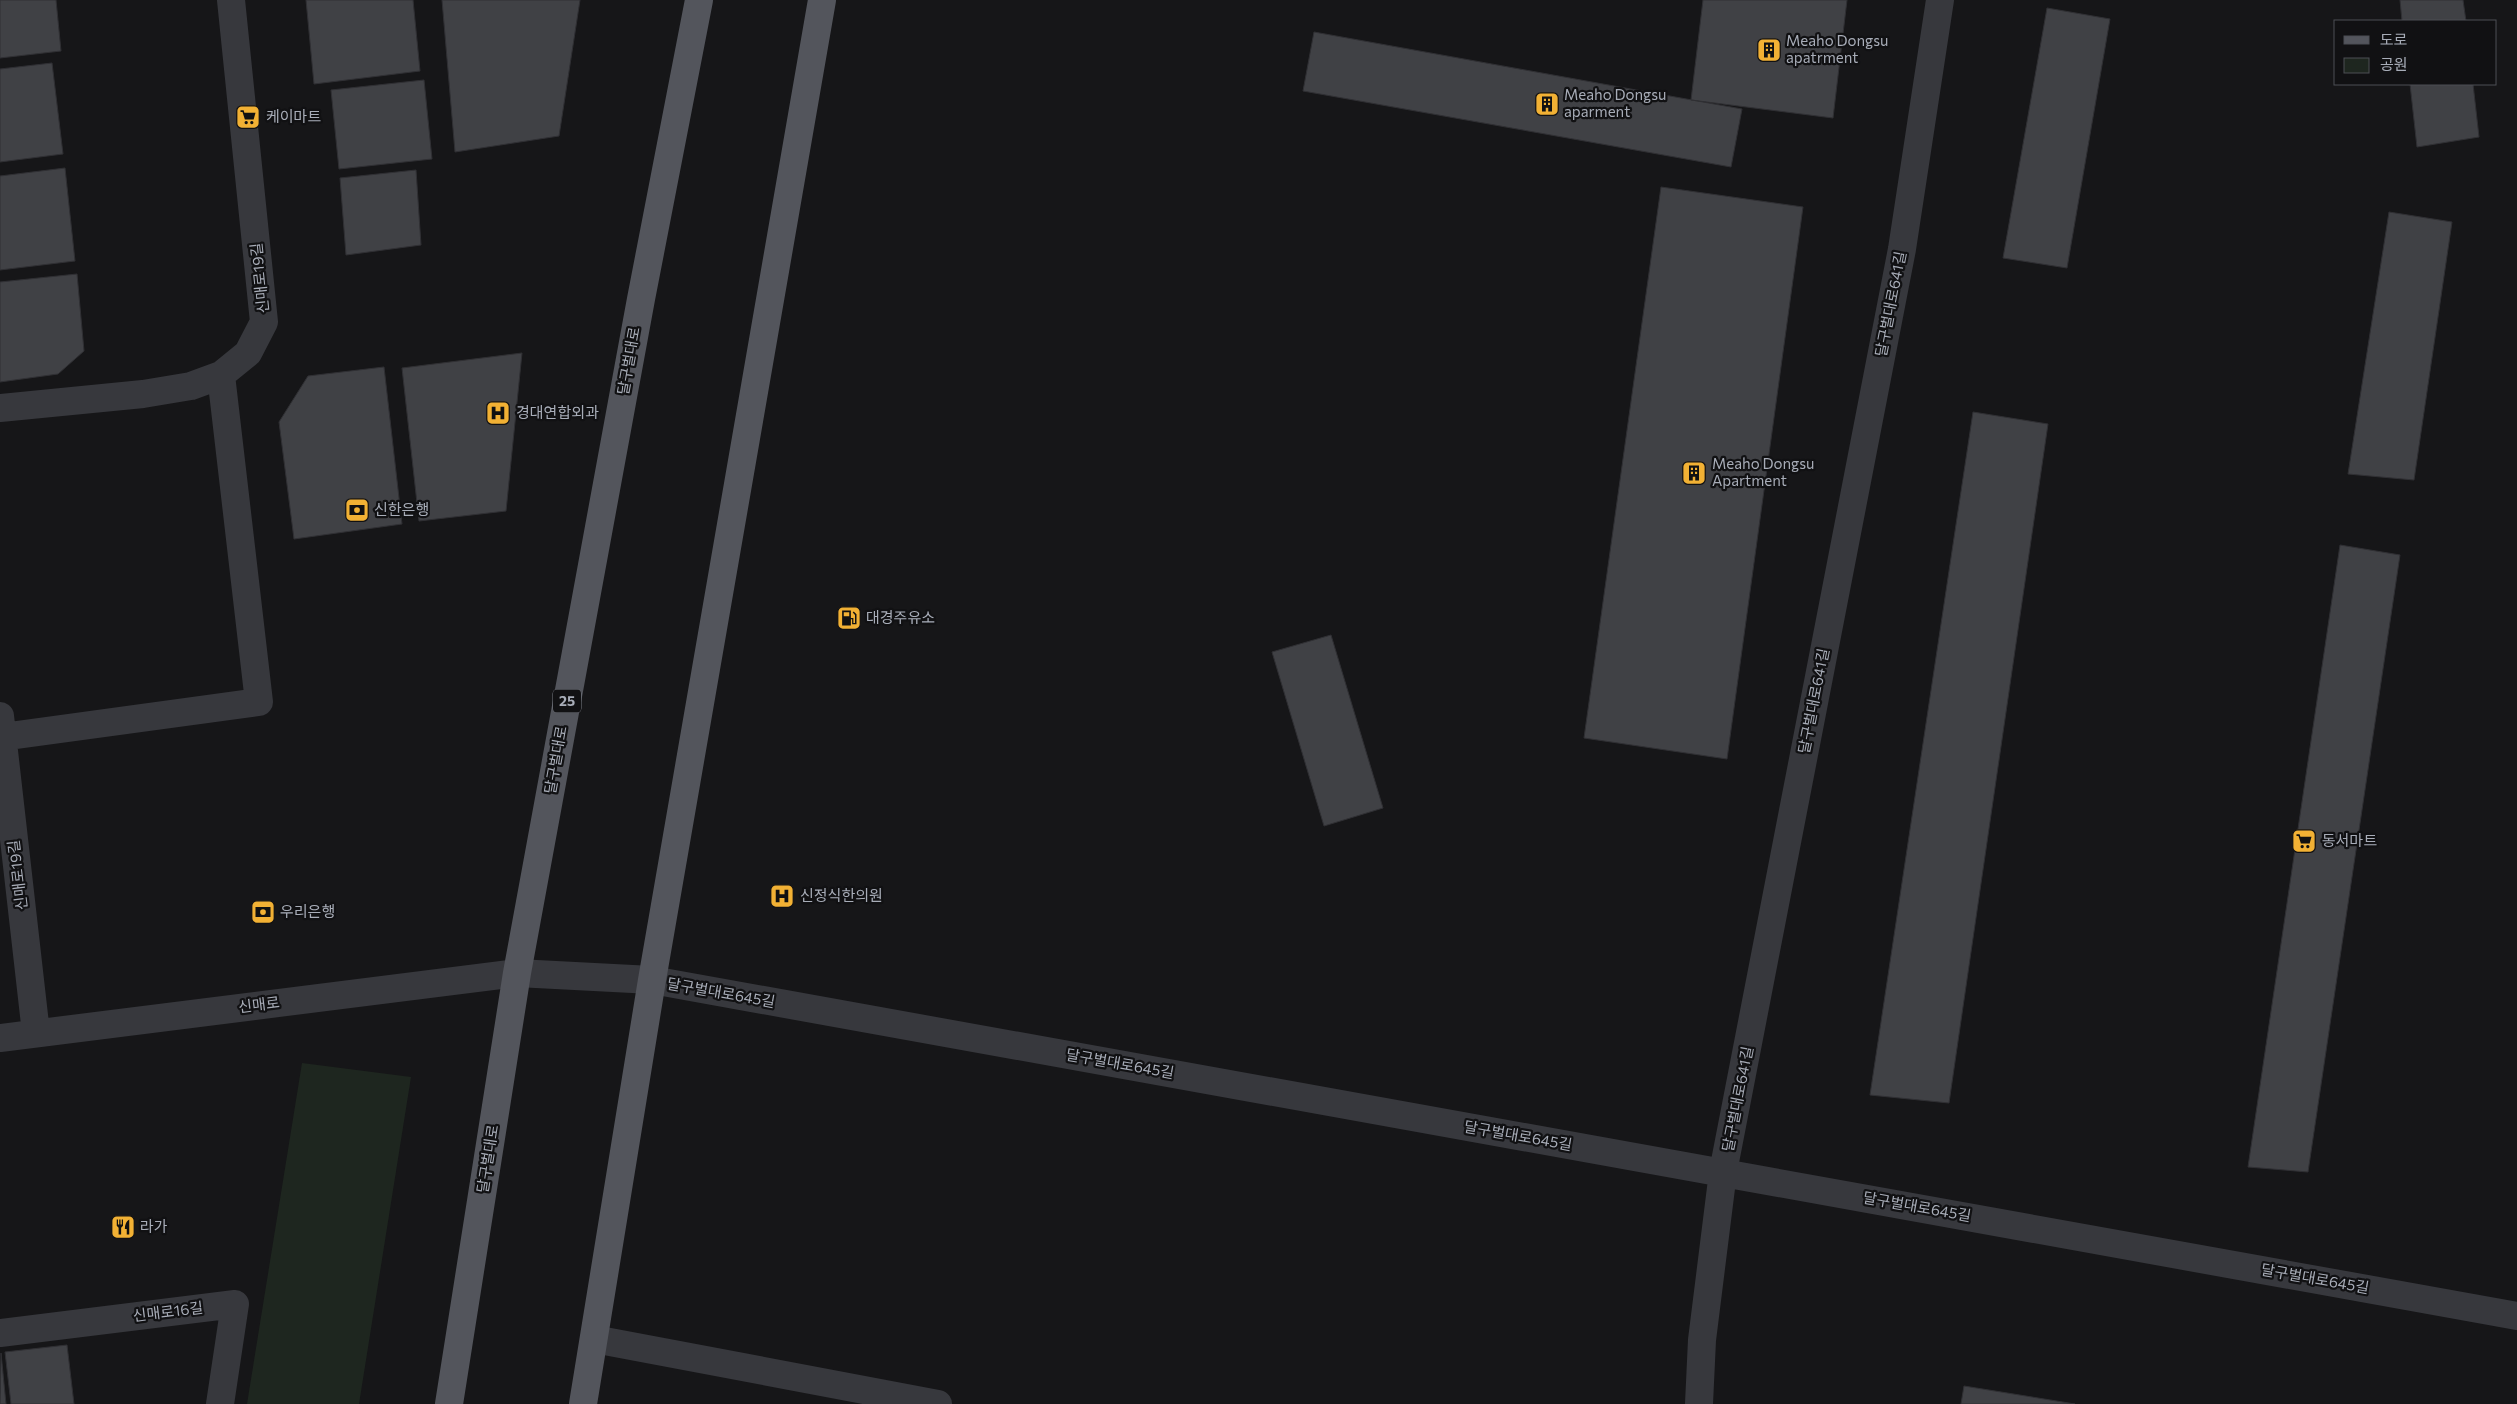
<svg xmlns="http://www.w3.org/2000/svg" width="2517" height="1404" font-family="Commissioner,'Noto Sans KR',sans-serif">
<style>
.green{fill:#1e261f}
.building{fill:#404145;stroke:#303034}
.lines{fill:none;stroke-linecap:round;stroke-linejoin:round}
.minor{stroke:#37383d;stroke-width:28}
.major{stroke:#53555c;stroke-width:28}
.labels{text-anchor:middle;stroke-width:4.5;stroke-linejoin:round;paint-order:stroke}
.shield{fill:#111113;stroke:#7b7e86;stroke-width:1}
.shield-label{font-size:14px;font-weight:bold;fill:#a8adb8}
.poi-label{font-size:15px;fill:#a8adb8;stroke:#111113;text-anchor:start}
.street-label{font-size:15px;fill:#a8adb8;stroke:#111113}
</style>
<rect width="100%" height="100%" fill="#161618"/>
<path class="green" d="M302 1063 411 1077 359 1404H247Z"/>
<path class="building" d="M0 0H56L61 51 0 58Z
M306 0H413L420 71 314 84Z
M442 0H580L559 136 455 152Z
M1703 0H1847L1833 118 1691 100Z
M2400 0H2463L2466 21H2402Z
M2047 8 2110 19 2067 268 2003 258Z
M1314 32 1742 109 1731 167 1303 91Z
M52 63 63 154 0 162V69Z
M424 80 432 159 339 169 331 90Z
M2410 84H2473L2479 137 2417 147Z
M65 168 75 261 0 270V176Z
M416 170 421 245 346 255 340 178Z
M1661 187 1803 207 1727 759 1584 738Z
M2389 212 2452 222 2414 480 2348 474Z
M77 274 84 351 58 374 0 382V282Z
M522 353 506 511 419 521 402 368Z
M384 367 402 524 294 539 279 422 308 376Z
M1973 412 2048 424 1949 1103 1870 1095Z
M2340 545 2400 555 2308 1172 2248 1167Z
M1331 635 1383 808 1324 826 1272 652Z
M67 1345 74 1404H11L5 1352Z
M1 1353 6 1404H0Z
M1964 1386 2075 1404H1961Z"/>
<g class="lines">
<path class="minor" d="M0 408 143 394 191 386 221 375 248 353 264 322 231 0
M0 716 36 1033
M2 737 259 702 221 375
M0 1038 517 973 652 980 2517 1316
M0 1333 235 1304 220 1404
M594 1339 938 1404
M1699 1404 1702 1340 1723 1172 1902 249 1940 0"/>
<path class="major" d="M449 1404 517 973 641 299 699 0
M583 1404 652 980 822 0"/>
</g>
<defs>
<g id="building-square" transform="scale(1.25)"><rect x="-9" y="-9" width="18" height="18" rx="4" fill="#f2b134" stroke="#111113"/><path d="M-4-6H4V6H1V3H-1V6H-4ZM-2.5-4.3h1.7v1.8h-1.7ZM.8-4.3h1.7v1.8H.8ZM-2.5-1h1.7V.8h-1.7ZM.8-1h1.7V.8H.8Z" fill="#111"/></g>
<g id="supermarket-square" transform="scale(1.25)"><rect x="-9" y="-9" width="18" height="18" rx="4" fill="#f2b134" stroke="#111113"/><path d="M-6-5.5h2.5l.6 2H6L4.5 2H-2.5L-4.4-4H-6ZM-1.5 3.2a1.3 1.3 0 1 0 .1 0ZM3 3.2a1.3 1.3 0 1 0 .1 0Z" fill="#111"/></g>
<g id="hospital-square" transform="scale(1.25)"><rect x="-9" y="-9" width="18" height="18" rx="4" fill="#f2b134" stroke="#111113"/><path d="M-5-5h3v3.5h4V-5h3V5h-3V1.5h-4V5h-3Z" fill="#111"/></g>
<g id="bank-square" transform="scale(1.25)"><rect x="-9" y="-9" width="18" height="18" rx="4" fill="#f2b134" stroke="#111113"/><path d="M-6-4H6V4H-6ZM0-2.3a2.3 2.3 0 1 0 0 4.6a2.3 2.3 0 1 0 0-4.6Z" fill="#111"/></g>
<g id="fuel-square" transform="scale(1.25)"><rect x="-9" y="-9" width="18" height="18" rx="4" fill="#f2b134" stroke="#111113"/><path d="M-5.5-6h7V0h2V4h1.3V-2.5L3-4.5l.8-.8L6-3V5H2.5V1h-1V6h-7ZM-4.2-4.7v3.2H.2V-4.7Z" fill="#111"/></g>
<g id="restaurant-square" transform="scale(1.25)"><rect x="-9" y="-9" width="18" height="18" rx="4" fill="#f2b134" stroke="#111113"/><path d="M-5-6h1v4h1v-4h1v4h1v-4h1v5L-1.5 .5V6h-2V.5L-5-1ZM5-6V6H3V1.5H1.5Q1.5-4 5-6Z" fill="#111"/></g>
</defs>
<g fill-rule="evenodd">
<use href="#building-square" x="1769" y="50"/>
<use href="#building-square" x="1547" y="104"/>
<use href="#supermarket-square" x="248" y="117"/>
<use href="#hospital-square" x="498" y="413"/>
<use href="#building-square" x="1694" y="473"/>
<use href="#bank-square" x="357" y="510"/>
<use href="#fuel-square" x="849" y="618"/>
<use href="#supermarket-square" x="2304" y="841"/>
<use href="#hospital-square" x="782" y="896"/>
<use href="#bank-square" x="263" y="912"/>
<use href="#restaurant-square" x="123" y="1227"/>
</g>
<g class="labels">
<rect class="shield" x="553" y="689.5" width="28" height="23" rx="4"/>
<g class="shield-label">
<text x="567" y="706">25</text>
</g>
<g class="poi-label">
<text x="1786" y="46">Meaho Dongsu<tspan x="1786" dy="17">apatrment</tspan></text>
<text x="1564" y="100">Meaho Dongsu<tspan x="1564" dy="17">aparment</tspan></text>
<text x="266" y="122">케이마트</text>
<text x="516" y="418">경대연합외과</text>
<text x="1712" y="469">Meaho Dongsu<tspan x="1712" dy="17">Apartment</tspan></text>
<text x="374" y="515">신한은행</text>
<text x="866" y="623">대경주유소</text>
<text x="2322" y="846">동서마트</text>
<text x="800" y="901">신정식한의원</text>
<text x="280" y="917">우리은행</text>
<text x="140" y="1232">라가</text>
</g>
<g class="street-label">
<text transform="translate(260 278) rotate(-96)" y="5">신매로19길</text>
<text transform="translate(1891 304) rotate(-79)" y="5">달구벌대로641길</text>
<text transform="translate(629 361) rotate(-80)" y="5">달구벌대로</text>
<text transform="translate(1814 701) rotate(-79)" y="5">달구벌대로641길</text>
<text transform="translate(556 760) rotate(-80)" y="5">달구벌대로</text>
<text transform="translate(18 875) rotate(-97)" y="5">신매로19길</text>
<text transform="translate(721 993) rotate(10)" y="5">달구벌대로645길</text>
<text transform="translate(259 1005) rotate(-7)" y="5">신매로</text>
<text transform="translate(1120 1064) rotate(10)" y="5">달구벌대로645길</text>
<text transform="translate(1738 1099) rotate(-79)" y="5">달구벌대로641길</text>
<text transform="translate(1518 1136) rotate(10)" y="5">달구벌대로645길</text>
<text transform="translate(488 1159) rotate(-81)" y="5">달구벌대로</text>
<text transform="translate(1917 1207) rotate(10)" y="5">달구벌대로645길</text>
<text transform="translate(2315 1279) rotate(10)" y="5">달구벌대로645길</text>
<text transform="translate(168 1312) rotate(-7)" y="5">신매로16길</text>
</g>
</g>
<rect x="2334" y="20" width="162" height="65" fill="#111113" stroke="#4d4f55"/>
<rect x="2344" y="36" width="25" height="8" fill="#53555c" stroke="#4d4f55"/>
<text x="2380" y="45" font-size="15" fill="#a8adb8">도로</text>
<rect x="2344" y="58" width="25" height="15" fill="#1e261f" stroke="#4d4f55"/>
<text x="2380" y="70" font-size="15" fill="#a8adb8">공원</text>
</svg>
